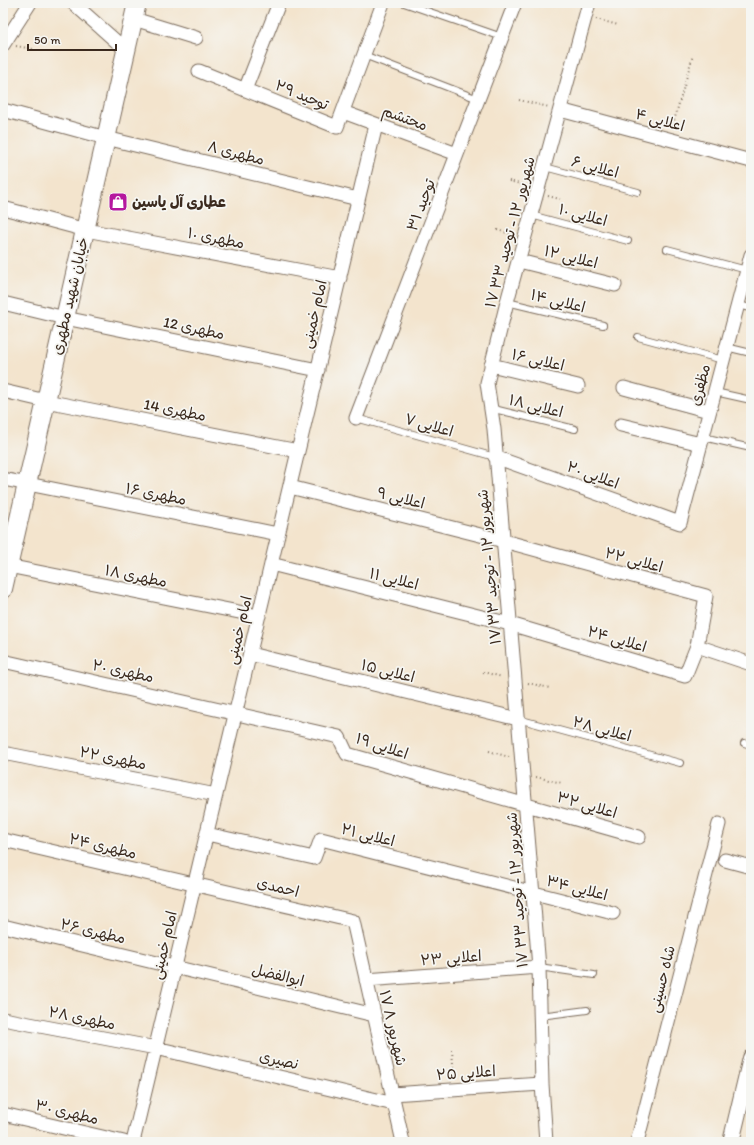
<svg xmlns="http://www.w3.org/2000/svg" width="754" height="1145" font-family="Itim,'Playpen Sans Arabic',sans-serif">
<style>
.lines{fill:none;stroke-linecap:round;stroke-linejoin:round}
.service-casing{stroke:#7b6b5b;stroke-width:8}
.minor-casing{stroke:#7b6b5b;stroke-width:15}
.tertiary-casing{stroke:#7b6b5b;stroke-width:18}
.secondary-casing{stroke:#7b6b5b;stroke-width:20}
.path{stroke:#7b6b5b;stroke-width:2;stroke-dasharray:1 3;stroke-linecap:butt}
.service{stroke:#fff;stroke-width:6}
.minor{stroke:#fff;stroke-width:13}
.tertiary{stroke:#fff;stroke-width:16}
.secondary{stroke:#fff;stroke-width:18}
.labels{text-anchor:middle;stroke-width:3.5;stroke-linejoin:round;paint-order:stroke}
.street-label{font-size:15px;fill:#3b2a1e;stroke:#f6f6f2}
.poi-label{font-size:15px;font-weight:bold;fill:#3b2a1e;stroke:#f6f6f2;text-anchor:start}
</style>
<rect width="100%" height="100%" fill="#f6f6f2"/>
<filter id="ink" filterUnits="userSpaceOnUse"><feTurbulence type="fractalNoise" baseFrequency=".025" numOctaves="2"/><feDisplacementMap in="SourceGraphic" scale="8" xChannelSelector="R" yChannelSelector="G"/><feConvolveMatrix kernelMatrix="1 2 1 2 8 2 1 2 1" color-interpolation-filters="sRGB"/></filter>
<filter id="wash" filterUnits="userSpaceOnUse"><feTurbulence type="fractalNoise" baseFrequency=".012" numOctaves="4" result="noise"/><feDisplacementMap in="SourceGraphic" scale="16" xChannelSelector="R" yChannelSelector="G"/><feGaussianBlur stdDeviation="0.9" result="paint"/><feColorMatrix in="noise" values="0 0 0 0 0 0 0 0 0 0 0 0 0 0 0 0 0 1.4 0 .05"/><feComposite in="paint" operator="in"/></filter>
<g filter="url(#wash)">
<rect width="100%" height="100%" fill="#f3e4cd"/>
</g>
<g filter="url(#ink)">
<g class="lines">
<g class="service-casing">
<path id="service" d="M404 3 502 37
M364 55 478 99
M545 167 638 192
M531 215 628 241
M667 249 747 270
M507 302 603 325
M738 305 751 308
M638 337 723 360
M726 347 751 353
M715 392 751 400
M490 408 575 429
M356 418 495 457
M703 437 751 448
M518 719 680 763
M744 743 751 745
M539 967 594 975
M540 1016 587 1010"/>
</g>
<g class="minor-casing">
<path id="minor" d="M73 3 127 51
M134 19 196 38
M3 45 30 3
M199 71 337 127 383 3
M245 90 279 3
M3 110 106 138 358 199
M560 110 751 161
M343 112 457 154
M3 208 86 230 340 278
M519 261 615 285
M3 303 65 318 318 370
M491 365 578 386
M624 388 709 411
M3 391 46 401 298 451
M356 418 515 3
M621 425 701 444
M495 457 680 523 751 255
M3 479 278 534
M271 564 510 624 685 676 697 646 706 596 504 541 290 487
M3 565 259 616
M697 646 751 664
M250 654 518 719
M3 661 339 737 347 754 639 837
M3 753 216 795
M207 834 314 858 321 839 613 913
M3 840 353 921 403 1142
M725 860 751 867
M3 926 374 1015
M366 980 539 967
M3 1019 156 1048 394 1104
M392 1094 542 1084
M3 1114 124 1142
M133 1142 376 125
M546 1142 542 1084 539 967 494 429 487 383 507 302 589 3
M637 1142 719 824"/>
</g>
<g class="tertiary-casing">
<path id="tertiary" d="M731 1142 751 1058"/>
</g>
<g class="secondary-casing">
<path id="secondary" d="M3 589 137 3"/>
</g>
<path class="path" d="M596 19 618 25
M16 46 33 49
M519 100 549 107
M672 128 693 55
M509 181 527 186
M548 196 560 199
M497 230 514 235
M483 672 502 677
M528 683 550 688
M489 751 509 757
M536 777 562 783
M452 1050 454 1077"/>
<use href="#service" class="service"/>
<use href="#minor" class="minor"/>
<use href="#tertiary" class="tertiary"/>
<use href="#secondary" class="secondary"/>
</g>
</g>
<defs>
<g id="shop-square" transform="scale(1)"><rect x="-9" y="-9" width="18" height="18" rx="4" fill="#b5179e" stroke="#f6f6f2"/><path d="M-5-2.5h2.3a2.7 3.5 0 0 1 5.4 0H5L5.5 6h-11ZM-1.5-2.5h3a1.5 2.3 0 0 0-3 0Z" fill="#fff"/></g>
</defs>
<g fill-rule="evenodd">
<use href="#shop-square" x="118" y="202"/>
</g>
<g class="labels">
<g class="street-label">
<text transform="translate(302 95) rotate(22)" y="5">توحید ۲۹</text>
<text transform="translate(405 118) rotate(20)" y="5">محتشم</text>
<text transform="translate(660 120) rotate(15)" y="5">اعلایی ۴</text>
<text transform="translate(236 153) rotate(14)" y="5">مطهری ۸</text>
<text transform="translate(595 167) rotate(15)" y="5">اعلایی ۶</text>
<text transform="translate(421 205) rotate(-69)" y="5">توحید ۳۱</text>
<text transform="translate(583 215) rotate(15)" y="5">اعلایی ۱۰</text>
<text transform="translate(510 232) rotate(-75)" y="5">۱۷ شهریور ۱۲ - توحید ۳۳</text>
<text transform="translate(216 238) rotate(11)" y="5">مطهری ۱۰</text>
<text transform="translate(571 257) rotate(14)" y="5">اعلایی ۱۲</text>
<text transform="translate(70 296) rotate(-77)" y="5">خیابان شهید مطهری</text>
<text transform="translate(558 301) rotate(14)" y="5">اعلایی ۱۴</text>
<text transform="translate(314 314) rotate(-77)" y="5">امام خمینی</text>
<text transform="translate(194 328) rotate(12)" y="5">مطهری 12</text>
<text transform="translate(538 360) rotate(13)" y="5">اعلایی ۱۶</text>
<text transform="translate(700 385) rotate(-75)" y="5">مظفری</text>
<text transform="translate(536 406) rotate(14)" y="5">اعلایی ۱۸</text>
<text transform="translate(175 410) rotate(11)" y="5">مطهری 14</text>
<text transform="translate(429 425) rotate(16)" y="5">اعلایی ۷</text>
<text transform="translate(593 475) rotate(20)" y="5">اعلایی ۲۰</text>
<text transform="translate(156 494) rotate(11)" y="5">مطهری ۱۶</text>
<text transform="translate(401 498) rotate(14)" y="5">اعلایی ۹</text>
<text transform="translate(634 560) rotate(15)" y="5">اعلایی ۲۲</text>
<text transform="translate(489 567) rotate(-95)" y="5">۱۷ شهریور ۱۲ - توحید ۳۳</text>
<text transform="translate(136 576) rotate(11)" y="5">مطهری ۱۸</text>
<text transform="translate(394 579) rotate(14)" y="5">اعلایی ۱۱</text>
<text transform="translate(239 630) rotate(-77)" y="5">امام خمینی</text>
<text transform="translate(617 639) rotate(16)" y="5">اعلایی ۲۴</text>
<text transform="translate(123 671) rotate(12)" y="5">مطهری ۲۰</text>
<text transform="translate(388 671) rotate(14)" y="5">اعلایی ۱۵</text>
<text transform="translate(602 729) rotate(15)" y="5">اعلایی ۲۸</text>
<text transform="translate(382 746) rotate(18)" y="5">اعلایی ۱۹</text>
<text transform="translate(113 758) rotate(11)" y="5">مطهری ۲۲</text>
<text transform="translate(587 805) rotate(16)" y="5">اعلایی ۳۲</text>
<text transform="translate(368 835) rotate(14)" y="5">اعلایی ۲۱</text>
<text transform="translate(103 846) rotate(13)" y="5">مطهری ۲۴</text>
<text transform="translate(278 887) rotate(14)" y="5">احمدی</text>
<text transform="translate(577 888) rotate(14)" y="5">اعلایی ۳۴</text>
<text transform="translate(517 890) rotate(-94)" y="5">۱۷ شهریور ۱۲ - توحید ۳۳</text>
<text transform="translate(93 931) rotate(13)" y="5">مطهری ۲۶</text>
<text transform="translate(164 945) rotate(-77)" y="5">امام خمینی</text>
<text transform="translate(451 958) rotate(-4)" y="5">اعلایی ۲۳</text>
<text transform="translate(278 975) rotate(14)" y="5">ابوالفضل</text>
<text transform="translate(662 979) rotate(-76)" y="5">شاه حسینی</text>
<text transform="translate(82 1018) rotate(11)" y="5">مطهری ۲۸</text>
<text transform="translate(393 1028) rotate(77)" y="5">۱۷ شهریور ۸</text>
<text transform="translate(279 1060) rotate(13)" y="5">نصیری</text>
<text transform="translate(466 1073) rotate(-4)" y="5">اعلایی ۲۵</text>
<text transform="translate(67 1112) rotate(13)" y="5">مطهری ۳۰</text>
</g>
<g class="poi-label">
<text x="132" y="207">عطاری آل یاسین</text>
</g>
</g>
<rect width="754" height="1145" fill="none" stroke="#f6f6f2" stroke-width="16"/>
<path d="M28 44v6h88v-6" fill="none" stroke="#3b2a1e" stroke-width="2"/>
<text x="34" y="44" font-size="12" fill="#3b2a1e" stroke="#f6f6f2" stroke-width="3" paint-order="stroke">50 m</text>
</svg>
